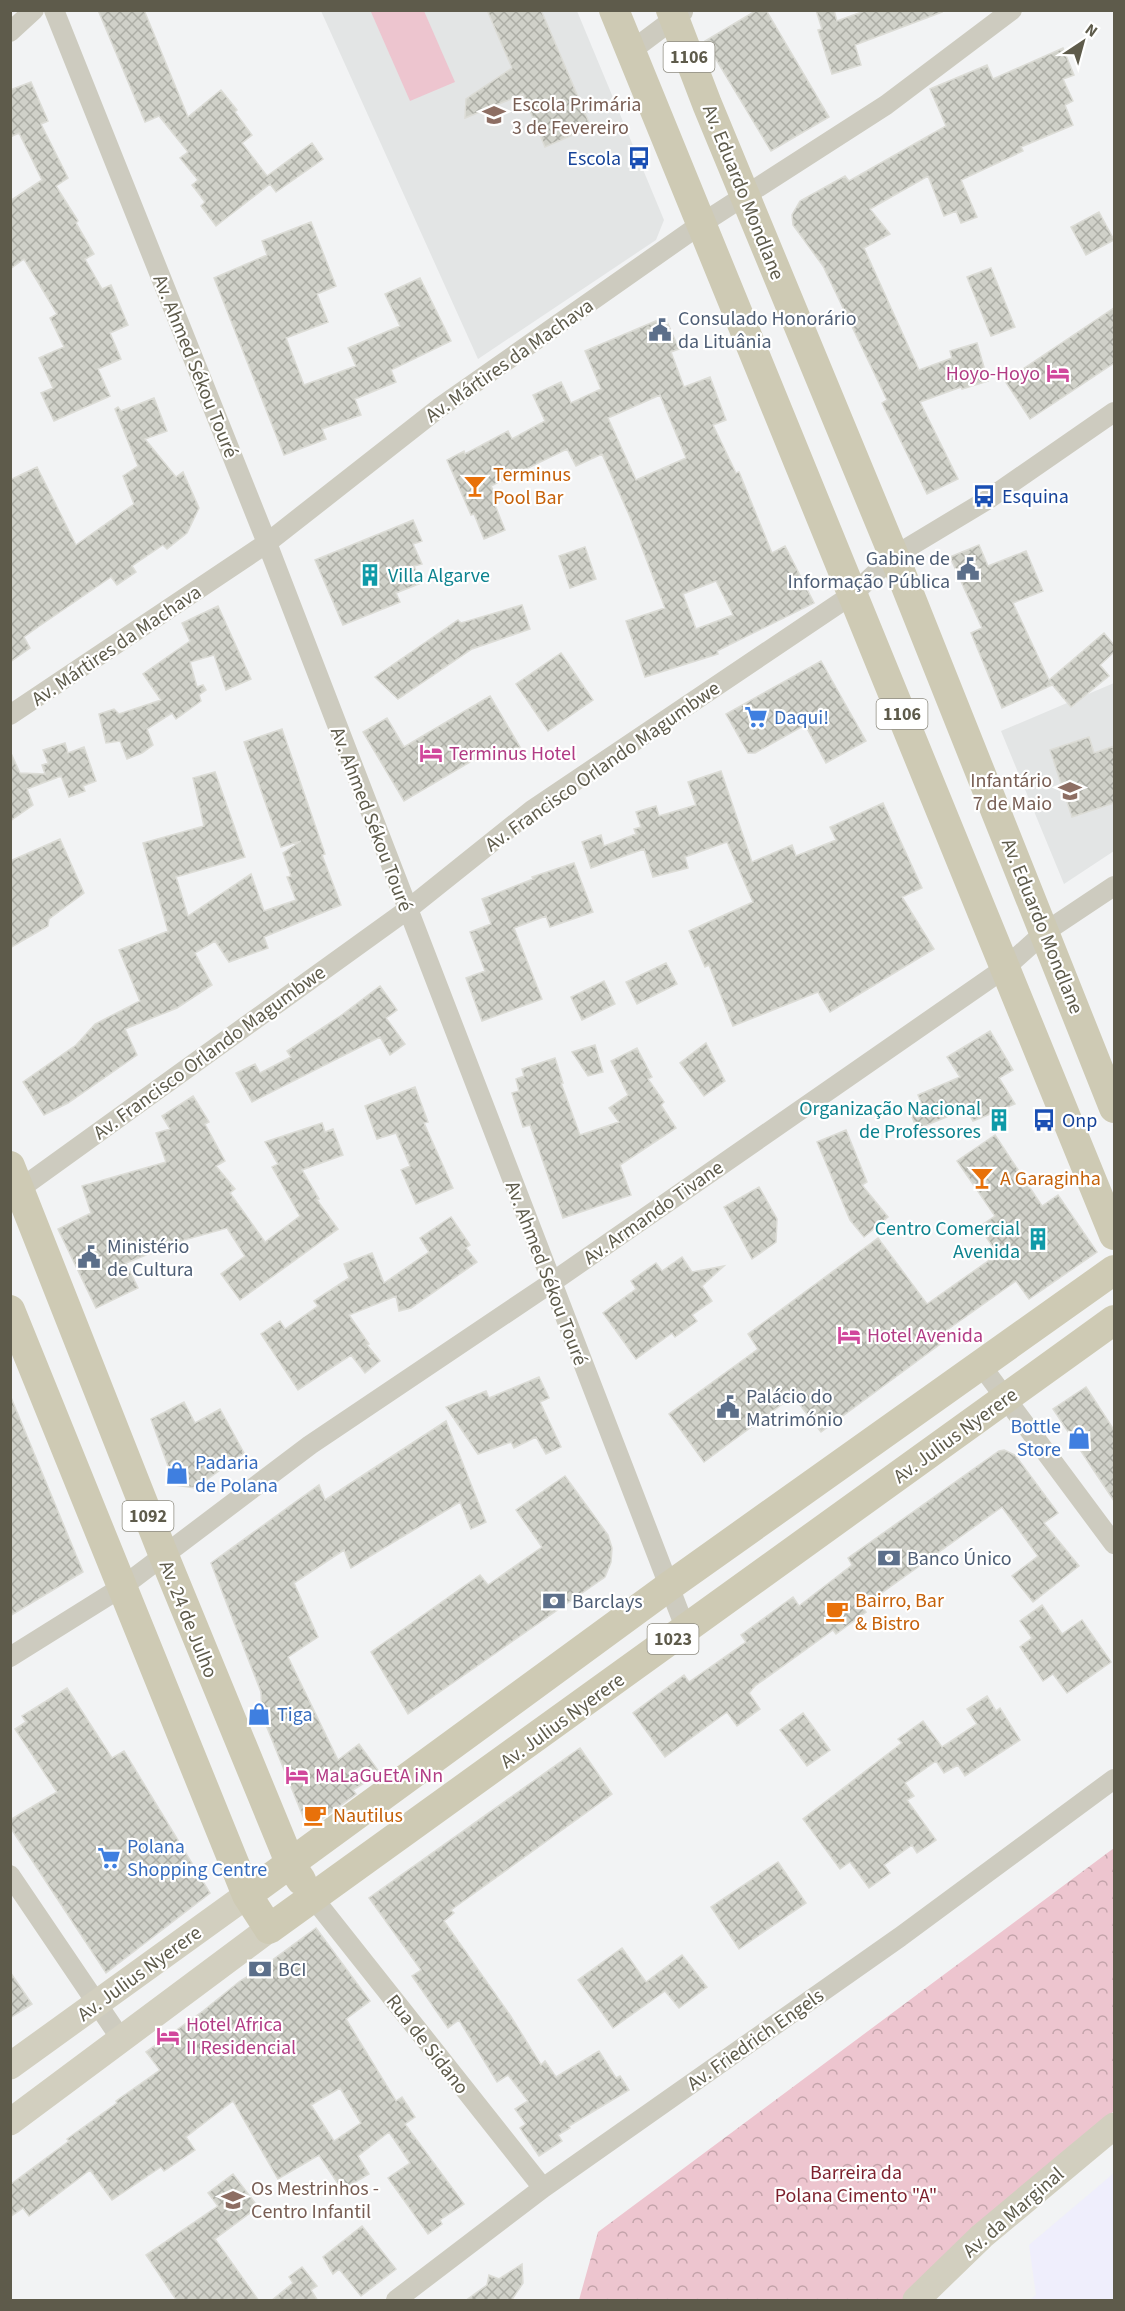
<svg xmlns="http://www.w3.org/2000/svg" width="1125" height="2311" font-family="'Source Sans 3',sans-serif">
<style>
.commercial{fill:#efeefc}
.education{fill:#e3e5e5}
.forest{fill:url(#forest-crowns)}
.green{fill:#edc5cf}
.building{fill:url(#building-cross-hatch);stroke:#dcdcd6;stroke-width:1.5;fill-rule:evenodd}
.lines{fill:none;stroke-linecap:round;stroke-linejoin:round}
.minor{stroke:#cdcbbf;stroke-width:20}
.secondary{stroke:#d2cfbf;stroke-width:27}
.primary{stroke:#cecab4;stroke-width:30}
.labels{text-anchor:middle;stroke-width:4.5;stroke-linejoin:round;paint-order:stroke}
.shield{fill:#fff;stroke:#8e8c81;stroke-width:1.5}
.shield-label{font-size:18px;font-weight:bold;fill:#5e5b4b}
.education-label{font-size:20px;fill:#785e54;stroke:#fff;text-anchor:start}
.transit-label{font-size:20px;fill:#164399;stroke:#fff;text-anchor:start}
.street-label{font-size:20px;fill:#5e5b4b;stroke:#fff}
.service-label{font-size:20px;fill:#4e5e75;stroke:#fff;text-anchor:start}
.hotel-label{font-size:20px;fill:#b23c85;stroke:#fff;text-anchor:start}
.food-label{font-size:20px;fill:#c56008;stroke:#fff;text-anchor:start}
.culture-label{font-size:20px;fill:#0d838f;stroke:#fff;text-anchor:end}
.shop-label{font-size:20px;fill:#366cbe;stroke:#fff;text-anchor:start}
.park-label{font-size:20px;fill:#7c1f2b;stroke:#fff}
</style>
<defs>
<pattern id="forest-crowns" width="20" height="18" patternUnits="userSpaceOnUse" patternTransform="scale(1.5)"><rect width="20" height="18" fill="#edc5cf"/><path d="M2 6a3 3 0 1 1 6 0M12 15a3 3 0 1 1 6 0" fill="none" stroke="#c3a3aa"/></pattern>
<pattern id="building-cross-hatch" width="8" height="8" patternUnits="userSpaceOnUse" patternTransform="scale(1.5)"><rect width="8" height="8" fill="#d0d1c9"/><path d="M0 0l8 8M0 8l8-8" fill="none" stroke="#acada5"/></pattern>
</defs>
<rect width="100%" height="100%" fill="#f2f3f4"/>
<path class="commercial" d="M1114 2173V2300H1030L1036 2295 1029 2245Z"/>
<path class="education" d="M321 11H577L664 220 656 240 478 359Z
M1114 683V851L1064 884 1001 731Z"/>
<path class="forest" d="M1114 1848V2111L919 2282 903 2300H579L598 2232Z"/>
<path class="green" d="M373 11H424L455 82 410 101 371 12Z"/>
<path class="building" d="M98 10H144L188 117 221 90 237 110 235 112 252 135 242 143 267 176 312 143 323 159 276 192 270 184 216 226 201 206 205 202 192 185 198 180 180 158 188 152 159 116 145 122Z
M487 10H541L591 127 545 147 523 94 465 118 466 99 512 68Z
M757 10H766L829 117 771 151 705 41Z
M816 10H834L837 21 867 10H941L942 12 855 45 861 65 832 74 818 30 822 29Z
M1063 48 1074 75 1063 79 1073 101 1065 105 1073 125 1021 147 1023 151 961 180 977 217 961 223 956 211 944 216 928 176 870 209 890 234 864 248 919 370 952 358 950 351 977 343 988 381 962 389 961 387 920 402 958 479 927 494 882 403 887 400 823 266 793 225 792 215 800 201 845 176 849 181 946 126 930 89 987 65 993 79Z
M31 82 48 121 41 124 68 178 56 186 78 221 76 223 94 254 85 259 102 289 111 285 128 325 110 333 121 359 98 369 110 396 54 421 41 393 53 388 39 358 64 347 50 318 57 314 24 259 10 269V201L42 180 19 133 10 137V90Z
M1099 212 1114 240 1086 255 1071 227Z
M311 222 336 286 317 294 328 322 286 338 304 385 356 366 348 348 400 326 385 294 420 278 451 341 391 370 396 382 355 399 361 415 322 429 326 439 284 455 214 278 267 255 262 241Z
M991 268 1015 327 991 336 967 277Z
M1114 308V363L1030 419 1005 381Z
M665 317 679 349 671 352 684 387 710 377 726 420 713 425 736 473 739 472 772 553 785 546 814 603 717 651 718 654 645 677 626 621 665 608 630 517 602 454 576 466 567 449 491 486 499 503 495 505 505 530 484 539 474 514 471 515 447 460 464 451 465 454 508 431 512 439 545 421 533 395 561 382 571 403 601 389 585 351ZM660 395 686 458 636 480 608 418ZM716 581 733 615 696 629 683 594Z
M154 398 167 431 145 439 176 477 183 472 199 508 187 533 167 549 163 545 132 566 136 572 117 585 111 577 38 627 24 637 30 648 10 662V480L37 467 76 545 134 504 123 476 138 466 115 409 118 407 121 411Z
M413 520 422 541 413 544 422 564 414 566 421 583 396 593 400 602 343 625 315 560Z
M979 545 988 566 1026 551 1043 591 1013 603 1049 680 1104 633 1114 645V652L1100 665 1109 676 1071 707 1050 682 1052 685 1002 708 971 633 982 628 950 557Z
M585 547 596 579 570 588 559 556Z
M522 605 530 629 472 649 398 699 375 677 458 620 461 623Z
M218 606 251 679 226 690 214 655 190 662 197 687 203 685 206 690 199 695 201 701 176 719 172 713 147 729 153 745 142 753 127 759 120 741 106 743 99 714 114 709 119 714 161 700 143 674 190 641 182 623Z
M561 653 593 700 548 731 516 684Z
M821 661 866 741 826 763 805 725 755 753H748L726 714Z
M490 696 520 747 506 756 492 749 404 801 363 732 387 718 404 747Z
M282 729 325 854 322 855 341 905 264 937 268 948 229 962 215 941 195 953 212 985 177 1008 125 1029 137 1055 68 1103 44 1115 23 1082 76 1045 95 1024 140 1001 119 950 168 931 143 843 204 826 193 778 215 772 245 857 176 877 188 916 251 874 264 911 296 900 287 877 291 876 283 853 301 841 281 847 244 742Z
M1089 737 1094 753 1114 746V803L1072 817 1050 750Z
M65 743 68 753 84 747 96 781 83 786 85 791 69 797 61 776 27 789 33 805 10 821V751L20 773 45 774 42 765 48 763 43 750Z
M721 771 752 862 792 845 796 856 836 840 830 827 883 803 922 888 902 897 934 949 830 1012 818 992 733 1026 709 965 705 967 689 931 753 902 727 842 685 857 688 868 653 877 644 849 591 868 582 842 601 835 604 846 636 834 634 829 641 827 636 812 656 806 659 816 696 805 688 782Z
M60 839 84 893 49 919 48 926 10 948V861Z
M574 863 593 912 550 927 546 916 514 928 542 999 482 1021 466 978 485 971 470 932 491 924 482 899 533 879 532 877Z
M666 963 677 984 637 1004 626 982Z
M604 981 615 1004 582 1020 571 997Z
M380 986 397 1010 386 1018 405 1044 390 1055 380 1037 252 1102 236 1073 255 1064 260 1073 291 1057 287 1051 339 1017Z
M990 1031 1013 1070 999 1078 1015 1104 973 1121 966 1109 917 1129 908 1107 921 1102 918 1095 960 1077 947 1057Z
M706 1043 725 1081 704 1096 680 1063Z
M595 1045 603 1072 588 1076 572 1052Z
M637 1048 652 1077 648 1079 664 1102 661 1105 676 1128 620 1165 631 1195 563 1218 530 1125 523 1127 512 1093 519 1091 516 1079 524 1076 522 1069 555 1058 563 1083H561L580 1135 619 1122 609 1108 628 1095 611 1061Z
M415 1087 428 1122 424 1123 453 1188 416 1204 401 1170 410 1166 396 1133 377 1139 365 1106Z
M193 1096 209 1122 205 1124 225 1161 216 1166 235 1189 230 1193 265 1242 300 1216 272 1167 278 1164 265 1142 322 1123 325 1132 333 1129 343 1155 302 1170 319 1199 317 1200 338 1229 240 1300 221 1274 245 1256 227 1228 184 1240V1243L156 1251 126 1263 138 1288 96 1308 58 1229 91 1213 82 1186 166 1162 156 1133 170 1129 162 1116Z
M846 1130 867 1182 862 1185 888 1217 864 1237 850 1220 817 1142Z
M995 1135 1042 1206 1058 1195 1097 1252 1029 1299 1016 1281 947 1330 951 1336 821 1432 793 1396 704 1462 669 1414 758 1349 748 1334 878 1238 927 1304 998 1254 979 1227 995 1216 957 1161Z
M759 1187 777 1219 776 1242 752 1259 724 1207Z
M451 1217 470 1245 466 1248 477 1262 411 1308 399 1311 396 1296 349 1315 369 1344 367 1345 380 1361 365 1373 351 1355 298 1390 261 1334 280 1321 285 1329 318 1306 314 1301 349 1278 344 1264 372 1253 384 1283 429 1252 420 1238Z
M682 1257 692 1272 724 1266 702 1286 712 1301 692 1315 697 1321 675 1337 672 1333 636 1359 603 1313 636 1289 631 1281 656 1263 662 1271Z
M539 1377 549 1398 540 1402 561 1447 546 1454 536 1437 514 1448 511 1442 478 1454 446 1407 486 1391 489 1398Z
M1086 1387 1114 1430V1501L1053 1409Z
M10 1395 83 1572 10 1616Z
M184 1402 195 1423 220 1409 244 1453 195 1488 175 1485 151 1419Z
M446 1421 486 1522 471 1529 460 1502 351 1568 344 1550 294 1583 318 1637 288 1657 338 1760 359 1744 380 1773 353 1790 356 1794 315 1824 304 1819 262 1715 261 1692 211 1563 319 1485 325 1500Z
M1004 1450 1015 1455 1058 1513 1044 1523 1079 1566 1033 1602 1012 1576 1038 1556 1002 1507 862 1607 866 1612 836 1634 833 1630 755 1686 749 1693 760 1709 737 1726 727 1712 665 1757 633 1713 684 1675 689 1682 746 1642 741 1635 793 1597 799 1606 852 1565 848 1558 999 1451Z
M565 1476 608 1535 612 1548 611 1562 605 1577 408 1714 371 1652 480 1575 488 1585 542 1547 516 1510Z
M1042 1605 1062 1634 1082 1620 1111 1662 1067 1693 1053 1674 1043 1681 1020 1647 1032 1638 1020 1621Z
M67 1688 112 1758 124 1751 210 1893 106 1973 10 1827V1820L57 1792 15 1729 26 1722 22 1716Z
M987 1696 996 1711 1000 1708 1020 1740 965 1776 958 1765 944 1773 936 1761 905 1783 914 1796 907 1800 936 1840 917 1853 912 1845 884 1865 890 1873 869 1888 850 1862 840 1869 803 1819 902 1743 898 1739 923 1721 942 1747 977 1724 967 1709Z
M803 1713 830 1750 807 1766 780 1730Z
M580 1748 612 1794 451 1910 454 1913 444 1921 510 2015 541 2065 545 2061 556 2077 599 2051 616 2078 620 2076 629 2090 569 2126 570 2128 558 2135 562 2141 539 2156 520 2128 526 2124 515 2109 528 2101 508 2075 497 2082 459 2020 448 2028 412 1976 421 1970 369 1898Z
M778 1862 806 1903 739 1949 711 1907Z
M316 1928 370 2001 346 2019 396 2101 402 2097 415 2117 405 2124 464 2204 440 2220 442 2224 428 2234 388 2178 410 2163 389 2132 358 2156 369 2174 342 2190 319 2155 278 2179 233 2101 186 2137 195 2150 164 2171 161 2167 112 2200 90 2170 29 2216 23 2208 10 2217V2185L69 2141 67 2139 117 2103 116 2101 160 2070 146 2052 203 2011 240 1981 260 1969ZM340 2088 361 2123 334 2141 311 2105Z
M622 1948 646 1982 682 1955 707 1987 679 2008 665 1991 613 2028 578 1980Z
M10 1972 32 2004 10 2018Z
M233 2174 258 2207 215 2239 259 2301H177L146 2255 218 2206 208 2193Z
M362 2226 396 2269 361 2296 339 2269 333 2274 323 2257Z
M522 2264 523 2283 511 2301H465L487 2285 489 2275 499 2279Z
M302 2267 317 2286 311 2290 318 2301H271L293 2283 289 2277Z"/>
<g class="lines">
<path class="minor" d="M54 10 267 543 686 1630
M10 32 34 10
M631 51 683 12
M10 715 267 543 439 408 701 224 886 105 1012 10
M10 1196 407 910 532 810 853 594 894 556 987 500 1114 412
M980 1364 1114 1544
M10 1657 122 1587 310 1445 551 1283 1005 968 1045 932 1114 886
M10 1875 121 2039
M314 1899 543 2188
M396 2300 543 2188 900 1937 1114 1779"/>
<path class="secondary" d="M10 2066 247 1895
M10 2122 269 1929
M916 2300 982 2236 1114 2126"/>
<path class="primary" d="M614 10 1114 1235
M671 10 707 104 894 556 1114 1108
M10 1166 164 1556 291 1865 301 1880
M10 1310 247 1895 269 1929 1114 1320
M247 1895 668 1587 1114 1270"/>
</g>
<defs>
<g id="school-bare" transform="scale(1.8)"><path d="M0-5L7-2L0 1L-7-2ZM-4 1L0 2.5L4 1V4Q0 6-4 4Z" fill="#8d6e63" stroke="#fff" stroke-width="2.5" paint-order="stroke"/></g>
<g id="bus-bare" transform="scale(1.8)"><path d="M-5-6H5V4H4V6H2V4H-2V6H-4V4H-5ZM-3.5-4V0h7V-4ZM-3.5 1.2v1.5H-2V1.2ZM2 1.2v1.5H3.5V1.2Z" fill="#1a4fb4" stroke="#fff" stroke-width="2.5" paint-order="stroke"/></g>
<g id="civic-bare" transform="scale(1.8)"><path d="M-.6-6.5H3V-4.5H.6V-3L4-1V1h2V6H-6V1h2V-1L-.6-3ZM-1.2 2.5V6h2.4V2.5Z" fill="#5c6f8a" stroke="#fff" stroke-width="2.5" paint-order="stroke"/></g>
<g id="hotel-bare" transform="scale(1.8)"><path d="M-6-4.5h1.5V1H6V5H4.5V3h-9V5H-6ZM-4 0a1.8 1.8 0 1 1 3.6 0ZM.5 0V-2.5h3Q6-2.5 6 0Z" fill="#d1479c" stroke="#fff" stroke-width="2.5" paint-order="stroke"/></g>
<g id="bar-bare" transform="scale(1.8)"><path d="M-6-5H6L.8 .8V4.5H3.5V6h-7V4.5H-.8V.8Z" fill="#e8710a" stroke="#fff" stroke-width="2.5" paint-order="stroke"/></g>
<g id="building-bare" transform="scale(1.8)"><path d="M-4-6H4V6H1V3H-1V6H-4ZM-2.5-4.3h1.7v1.8h-1.7ZM.8-4.3h1.7v1.8H.8ZM-2.5-1h1.7V.8h-1.7ZM.8-1h1.7V.8H.8Z" fill="#0f9aa8" stroke="#fff" stroke-width="2.5" paint-order="stroke"/></g>
<g id="supermarket-bare" transform="scale(1.8)"><path d="M-6-5.5h2.5l.6 2H6L4.5 2H-2.5L-4.4-4H-6ZM-1.5 3.2a1.3 1.3 0 1 0 .1 0ZM3 3.2a1.3 1.3 0 1 0 .1 0Z" fill="#3f7fe0" stroke="#fff" stroke-width="2.5" paint-order="stroke"/></g>
<g id="shop-bare" transform="scale(1.8)"><path d="M-5-2.5h2.3a2.7 3.5 0 0 1 5.4 0H5L5.5 6h-11ZM-1.5-2.5h3a1.5 2.3 0 0 0-3 0Z" fill="#3f7fe0" stroke="#fff" stroke-width="2.5" paint-order="stroke"/></g>
<g id="bank-bare" transform="scale(1.8)"><path d="M-6-4H6V4H-6ZM0-2.3a2.3 2.3 0 1 0 0 4.6a2.3 2.3 0 1 0 0-4.6Z" fill="#5c6f8a" stroke="#fff" stroke-width="2.5" paint-order="stroke"/></g>
<g id="cafe-bare" transform="scale(1.8)"><path d="M-5.5-4.5H6V0H3Q3 3.5 0 3.5H-2.5Q-5.5 3.5-5.5 0ZM3-3.2v2h1.7v-2ZM-6 4.5H4V6H-6Z" fill="#e8710a" stroke="#fff" stroke-width="2.5" paint-order="stroke"/></g>
</defs>
<g fill-rule="evenodd">
<use href="#school-bare" x="494" y="115"/>
<use href="#bus-bare" x="639" y="158"/>
<use href="#civic-bare" x="660" y="330"/>
<use href="#hotel-bare" x="1058" y="373"/>
<use href="#bar-bare" x="475" y="486"/>
<use href="#bus-bare" x="984" y="496"/>
<use href="#civic-bare" x="968" y="569"/>
<use href="#building-bare" x="370" y="575"/>
<use href="#supermarket-bare" x="756" y="717"/>
<use href="#hotel-bare" x="431" y="753"/>
<use href="#school-bare" x="1070" y="791"/>
<use href="#building-bare" x="999" y="1120"/>
<use href="#bus-bare" x="1044" y="1120"/>
<use href="#bar-bare" x="982" y="1178"/>
<use href="#building-bare" x="1038" y="1239"/>
<use href="#civic-bare" x="89" y="1257"/>
<use href="#hotel-bare" x="849" y="1335"/>
<use href="#civic-bare" x="728" y="1407"/>
<use href="#shop-bare" x="1079" y="1438"/>
<use href="#shop-bare" x="177" y="1473"/>
<use href="#bank-bare" x="889" y="1558"/>
<use href="#bank-bare" x="554" y="1601"/>
<use href="#cafe-bare" x="837" y="1611"/>
<use href="#shop-bare" x="259" y="1714"/>
<use href="#hotel-bare" x="297" y="1775"/>
<use href="#cafe-bare" x="315" y="1815"/>
<use href="#supermarket-bare" x="109" y="1858"/>
<use href="#bank-bare" x="260" y="1969"/>
<use href="#hotel-bare" x="168" y="2036"/>
<use href="#school-bare" x="233" y="2200"/>
</g>
<g class="labels">
<g class="shield">
<rect x="663.5" y="42" width="51" height="30" rx="4.5"/>
<rect x="876.5" y="699" width="51" height="30" rx="4.5"/>
<rect x="122.5" y="1501" width="51" height="30" rx="4.5"/>
<rect x="647.5" y="1624" width="51" height="30" rx="4.5"/>
</g>
<g class="shield-label">
<text x="689" y="63">1106</text>
<text x="902" y="720">1106</text>
<text x="148" y="1522">1092</text>
<text x="673" y="1645">1023</text>
</g>
<g class="education-label">
<text x="512" y="111">Escola Primária<tspan x="512" dy="23">3 de Fevereiro</tspan></text>
<text x="1052" y="787" text-anchor="end">Infantário<tspan x="1052" dy="23">7 de Maio</tspan></text>
<text x="251" y="2195">Os Mestrinhos -<tspan x="251" dy="23">Centro Infantil</tspan></text>
</g>
<g class="transit-label">
<text x="621" y="165" text-anchor="end">Escola</text>
<text x="1002" y="503">Esquina</text>
<text x="1062" y="1127">Onp</text>
</g>
<g class="street-label">
<text transform="translate(744 192) rotate(68)" y="7">Av. Eduardo Mondlane</text>
<text transform="translate(509 360) rotate(-35)" y="7">Av. Mártires da Machava</text>
<text transform="translate(196 366) rotate(68)" y="7">Av. Ahmed Sékou Touré</text>
<text transform="translate(116 645) rotate(-34)" y="7">Av. Mártires da Machava</text>
<text transform="translate(602 766) rotate(-35)" y="7">Av. Francisco Orlando Magumbwe</text>
<text transform="translate(372 819) rotate(69)" y="7">Av. Ahmed Sékou Touré</text>
<text transform="translate(1043 926) rotate(68)" y="7">Av. Eduardo Mondlane</text>
<text transform="translate(209 1052) rotate(-36)" y="7">Av. Francisco Orlando Magumbwe</text>
<text transform="translate(653 1212) rotate(-35)" y="7">Av. Armando Tivane</text>
<text transform="translate(547 1273) rotate(69)" y="7">Av. Ahmed Sékou Touré</text>
<text transform="translate(955 1435) rotate(-36)" y="7">Av. Julius Nyerere</text>
<text transform="translate(189 1619) rotate(68)" y="7">Av. 24 de Julho</text>
<text transform="translate(562 1720) rotate(-36)" y="7">Av. Julius Nyerere</text>
<text transform="translate(139 1973) rotate(-36)" y="7">Av. Julius Nyerere</text>
<text transform="translate(755 2039) rotate(-35)" y="7">Av. Friedrich Engels</text>
<text transform="translate(428 2044) rotate(52)" y="7">Rua de Sidano</text>
<text transform="translate(1013 2212) rotate(-41)" y="7">Av. da Marginal</text>
</g>
<g class="service-label">
<text x="678" y="325">Consulado Honorário<tspan x="678" dy="23">da Lituânia</tspan></text>
<text x="950" y="565" text-anchor="end">Gabine de<tspan x="950" dy="23">Informação Pública</tspan></text>
<text x="107" y="1253">Ministério<tspan x="107" dy="23">de Cultura</tspan></text>
<text x="746" y="1403">Palácio do<tspan x="746" dy="23">Matrimónio</tspan></text>
<text x="907" y="1565">Banco Único</text>
<text x="572" y="1608">Barclays</text>
<text x="278" y="1976">BCI</text>
</g>
<g class="hotel-label">
<text x="1040" y="380" text-anchor="end">Hoyo-Hoyo</text>
<text x="449" y="760">Terminus Hotel</text>
<text x="867" y="1342">Hotel Avenida</text>
<text x="315" y="1782">MaLaGuEtA iNn</text>
<text x="186" y="2031">Hotel Africa<tspan x="186" dy="23">II Residencial</tspan></text>
</g>
<g class="food-label">
<text x="493" y="481">Terminus<tspan x="493" dy="23">Pool Bar</tspan></text>
<text x="1000" y="1185">A Garaginha</text>
<text x="855" y="1607">Bairro, Bar<tspan x="855" dy="23">&amp; Bistro</tspan></text>
<text x="333" y="1822">Nautilus</text>
</g>
<g class="culture-label">
<text x="388" y="582" text-anchor="start">Villa Algarve</text>
<text x="981" y="1115">Organização Nacional<tspan x="981" dy="23">de Professores</tspan></text>
<text x="1020" y="1235">Centro Comercial<tspan x="1020" dy="23">Avenida</tspan></text>
</g>
<g class="shop-label">
<text x="774" y="724">Daqui!</text>
<text x="1061" y="1433" text-anchor="end">Bottle<tspan x="1061" dy="23">Store</tspan></text>
<text x="195" y="1469">Padaria<tspan x="195" dy="23">de Polana</tspan></text>
<text x="277" y="1721">Tiga</text>
<text x="127" y="1853">Polana<tspan x="127" dy="23">Shopping Centre</tspan></text>
</g>
<g class="park-label">
<text x="856" y="2179">Barreira da<tspan x="856" dy="23">Polana Cimento "A"</tspan></text>
</g>
</g>
<rect width="1125" height="2311" fill="none" stroke="#5e5b4b" stroke-width="24"/>
<g transform="translate(1083 42) rotate(36)" stroke="#ffffff" stroke-width="4.5" paint-order="stroke">
<path d="M0-4.5L10 22L0 15L-10 22Z" fill="#5e5b4b"/>
<text y="-9" font-size="16" font-weight="bold" text-anchor="middle" fill="#5e5b4b">N</text>
</g>
</svg>
